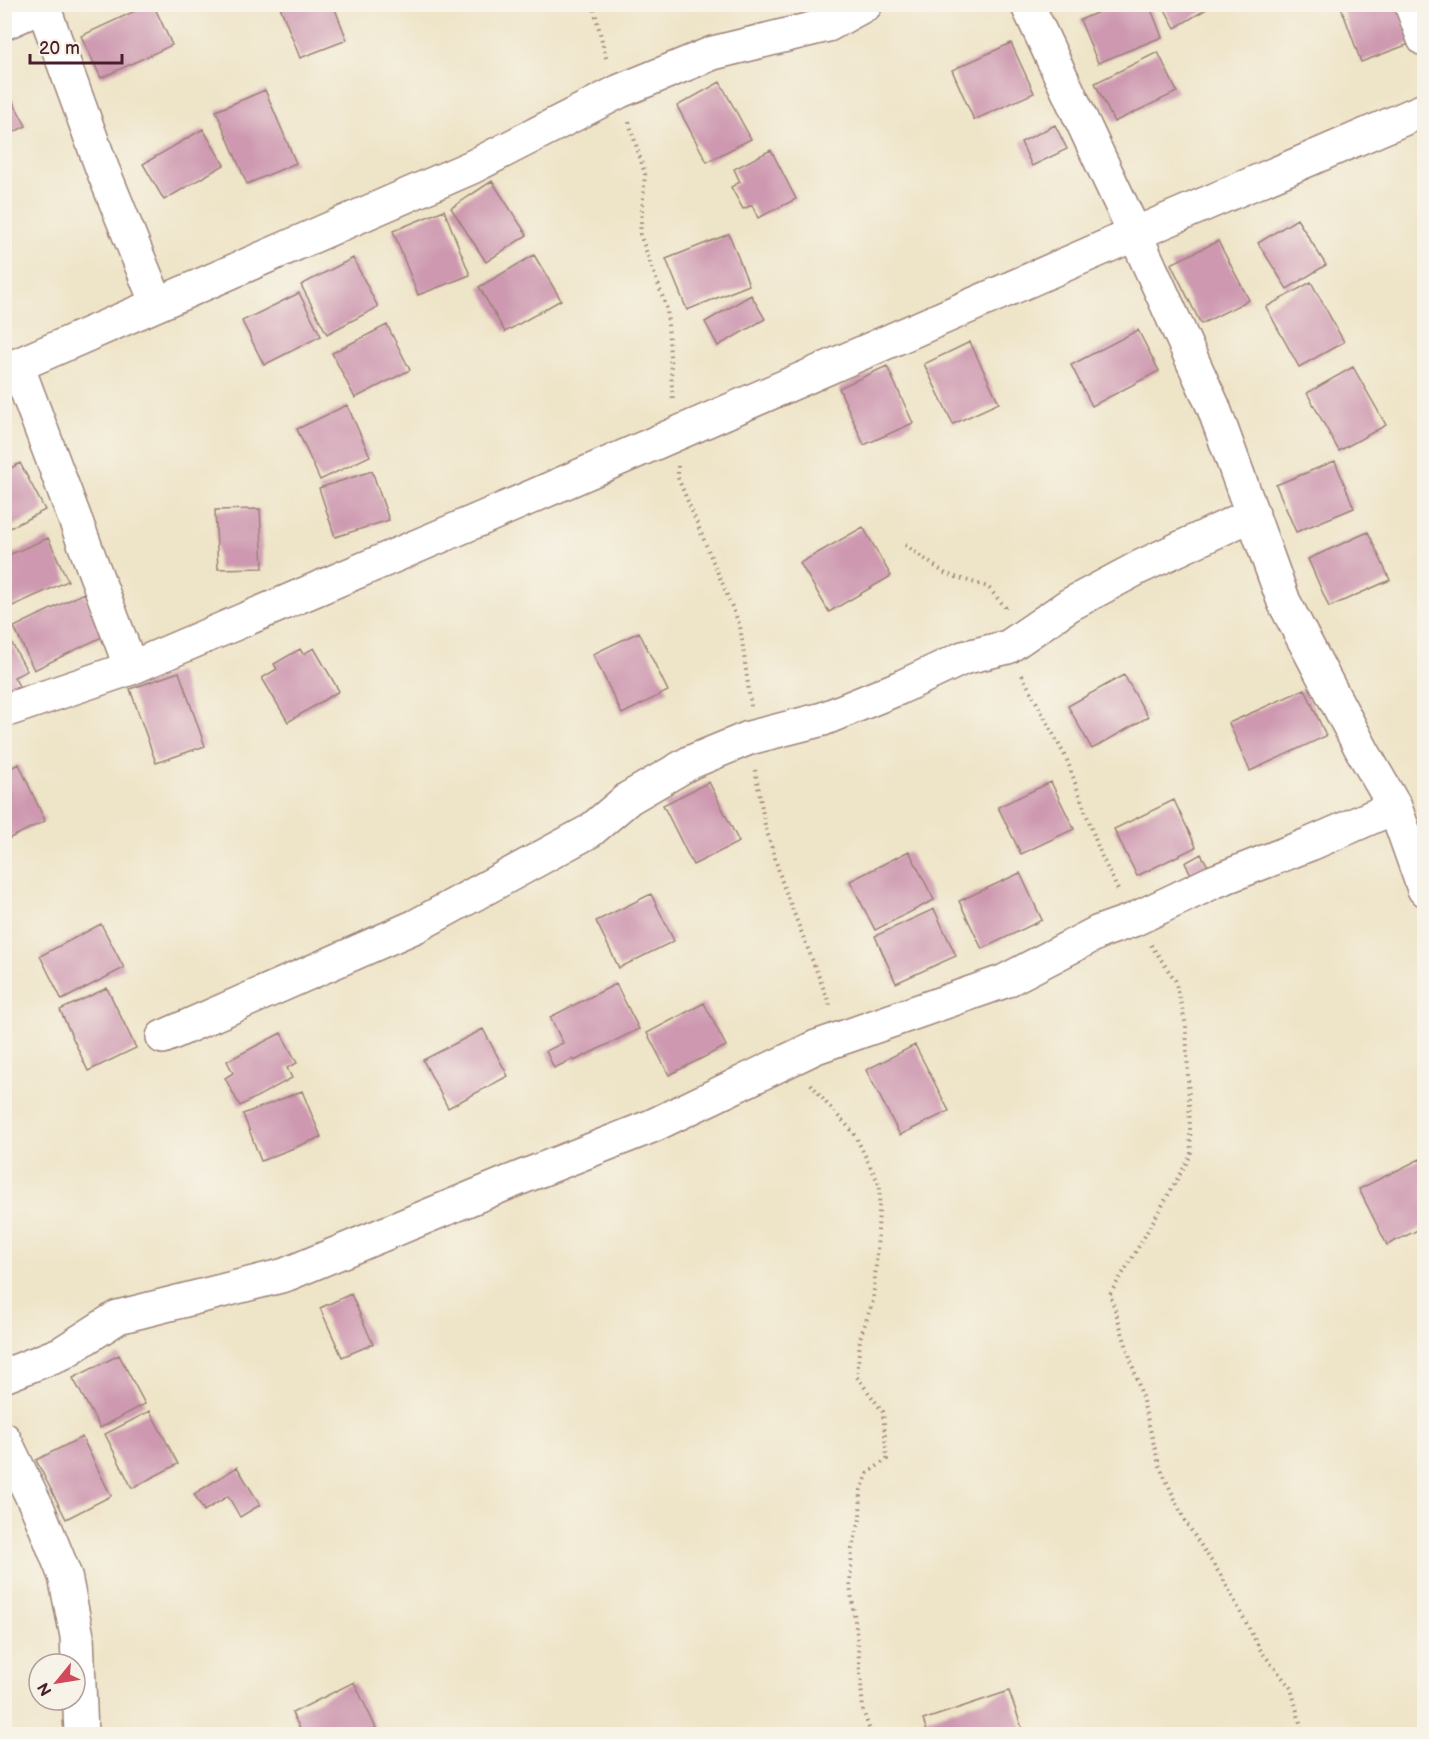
<svg xmlns="http://www.w3.org/2000/svg" width="1429" height="1739" font-family="'Balsamiq Sans',sans-serif">
<style>
.building{fill:#ce99b0}
.lines{fill:none;stroke-linecap:round;stroke-linejoin:round}
.street-casing{stroke:#9c8279;stroke-width:36}
.path{stroke:#9c8279;stroke-width:4;stroke-dasharray:1.5 4.5;stroke-linecap:butt}
.street{stroke:#fff;stroke-width:33}
</style>
<rect width="100%" height="100%" fill="#f7f3e8"/>
<filter id="ink" filterUnits="userSpaceOnUse"><feTurbulence type="fractalNoise" baseFrequency=".0167" numOctaves="2"/><feDisplacementMap in="SourceGraphic" scale="12" xChannelSelector="R" yChannelSelector="G"/><feConvolveMatrix kernelMatrix="1 2 1 2 8 2 1 2 1" color-interpolation-filters="sRGB"/></filter>
<filter id="wash" filterUnits="userSpaceOnUse"><feTurbulence type="fractalNoise" baseFrequency=".008" numOctaves="4" result="noise"/><feDisplacementMap in="SourceGraphic" scale="24" xChannelSelector="R" yChannelSelector="G"/><feGaussianBlur stdDeviation="1.35" result="paint"/><feColorMatrix in="noise" values="0 0 0 0 0 0 0 0 0 0 0 0 0 0 0 0 0 1.4 0 .05"/><feComposite in="paint" operator="in"/></filter>
<g filter="url(#wash)">
<rect width="100%" height="100%" fill="#eee4c7"/>
<g id="blocks">
<path class="building" d="M150 4H153L172 45 101 78 81 36Z
M279 4H333L347 40 300 58Z
M1117 4H1149L1162 37 1098 63 1080 20Z
M1162 4H1215L1175 28Z
M1340 4H1398L1412 43 1361 62Z
M1011 43 1034 93 974 120 952 70Z
M1158 52 1177 92 1114 122 1095 83Z
M720 82 751 139 707 162 677 106Z
M4 85 26 126 4 137Z
M265 90 296 163 247 184 216 111Z
M1055 125 1067 149 1032 166 1021 142Z
M203 129 224 165 164 200 143 164Z
M771 150 796 199 758 218 752 205 743 209 731 187 740 182 734 169Z
M492 181 527 235 486 262 451 208Z
M444 210 470 275 418 295 393 231Z
M1297 219 1326 265 1287 289 1258 243Z
M729 234 749 285 687 310 666 259Z
M1218 241 1249 300 1201 324 1171 264Z
M534 255 561 300 505 332 479 287Z
M353 258 378 307 327 334 301 285Z
M1311 282 1344 342 1299 367 1266 307Z
M299 293 321 336 264 365 242 321Z
M751 295 765 319 718 346 705 322Z
M387 325 410 370 355 398 332 353Z
M1138 330 1159 371 1092 406 1071 365Z
M970 342 999 403 953 424 924 364Z
M887 366 913 423 864 445 839 388Z
M1353 367 1386 425 1339 451 1307 393Z
M347 405 370 456 320 480 297 429Z
M1335 461 1354 508 1296 532 1276 485Z
M20 463 45 510 4 531V472Z
M372 471 389 520 335 537 319 488Z
M260 509 263 568 218 569 215 510Z
M863 527 891 576 829 612 800 563Z
M1368 532 1390 580 1329 607 1308 559Z
M48 538 68 581 8 608 4 601V557Z
M84 593 104 636 34 670 14 627Z
M4 629 27 671 14 677 19 686 4 694Z
M639 632 668 691 622 714 593 654Z
M314 648 339 691 288 722 262 678 277 669 274 664 300 649 303 654Z
M179 672 205 746 156 763 130 689Z
M1124 675 1148 717 1092 749 1068 706Z
M1305 689 1326 736 1250 771 1229 723Z
M19 764 45 821 4 841V771Z
M709 782 739 842 693 865 663 805Z
M1051 782 1074 829 1021 854 998 807Z
M1174 800 1196 847 1137 876 1114 829Z
M909 851 934 900 875 930 850 881Z
M1201 854 1208 866 1192 876 1185 863Z
M1020 873 1042 920 982 949 959 901Z
M651 894 674 941 619 968 596 921Z
M934 909 956 956 896 983 875 936Z
M101 924 124 968 62 1000 40 956Z
M616 984 639 1029 574 1061 573 1059 554 1068 546 1051 563 1043 550 1017Z
M107 988 136 1048 88 1071 60 1010Z
M704 1003 726 1046 669 1075 647 1033Z
M483 1029 508 1076 448 1108 423 1060Z
M281 1033 297 1063 287 1068 292 1078 240 1106 225 1078 233 1073 227 1061Z
M915 1045 949 1111 900 1135 866 1070Z
M302 1091 321 1137 261 1161 243 1114Z
M1420 1159 1424 1168V1227L1387 1245 1359 1189Z
M351 1294 373 1344 342 1357 320 1308Z
M119 1355 145 1404 100 1428 73 1378Z
M150 1411 178 1464 132 1488 105 1434Z
M82 1437 111 1496 66 1519 36 1460Z
M237 1467 260 1505 240 1517 228 1496 204 1511 194 1494Z
M354 1682 376 1728 362 1734H303L292 1713Z
M1009 1691 1024 1734H928L923 1720Z"/>
</g>
</g>
<g filter="url(#ink)">
<use href="#blocks" fill-opacity="0" stroke="#9c8279" stroke-width="1.5"/>
<g class="lines">
<g class="street-casing">
<path id="street" d="M1027 4 1135 234 1213 406 1284 602 1363 752 1395 807 1424 889
M1411 4 1424 39
M43 6 102 168 157 304
M4 23 47 4
M17 365 131 668
M4 371 472 167 620 91 713 53 828 25 866 4
M4 711 131 668 483 518 1135 234 1424 110
M163 1037 416 926 590 831 629 798 691 762 749 738 823 719 899 688 963 658 1008 647 1069 605 1140 567 1253 514
M4 1376 62 1353 118 1317 285 1275 510 1182 652 1126 816 1047 1005 981 1099 932 1133 920 1213 882 1310 844 1395 807
M4 1439 38 1509 65 1576 77 1636 81 1734"/>
</g>
<path class="path" d="M593 4 607 62
M629 122 645 174 640 234 667 309 673 402
M678 466V478L740 626 751 707
M905 545 946 574 988 587 1005 607V611
M1022 675 1067 760 1101 855 1119 892
M755 770 765 825 783 885 831 1008
M1151 945 1175 980 1186 1025 1191 1155 1131 1260 1110 1294 1140 1389 1159 1465 1185 1521 1223 1579 1261 1651 1291 1688 1303 1734
M811 1084 827 1104 854 1133 880 1186 877 1253 873 1301 860 1338 857 1377 883 1412 887 1459 868 1473 861 1490 860 1519 852 1549 850 1586 857 1634 863 1710 871 1734"/>
<use href="#street" class="street"/>
</g>
</g>
<rect width="1429" height="1739" fill="none" stroke="#f7f3e8" stroke-width="24"/>
<g transform="translate(57 1682) rotate(240)"><circle r="28" fill="#f7f3e8" stroke="#b29e9c" stroke-width="1.5"/>
<path d="M0-4.5L10 22L0 15L-10 22Z" fill="#d1495b"/>
<text y="-9" font-size="16" font-weight="bold" text-anchor="middle" fill="#4a1f2b">N</text>
</g>
<path d="M30 54v9h92v-9" fill="none" stroke="#4a1f2b" stroke-width="3"/>
<text x="39" y="54" font-size="18" fill="#4a1f2b" stroke="#f7f3e8" stroke-width="4.5" paint-order="stroke">20 m</text>
</svg>
